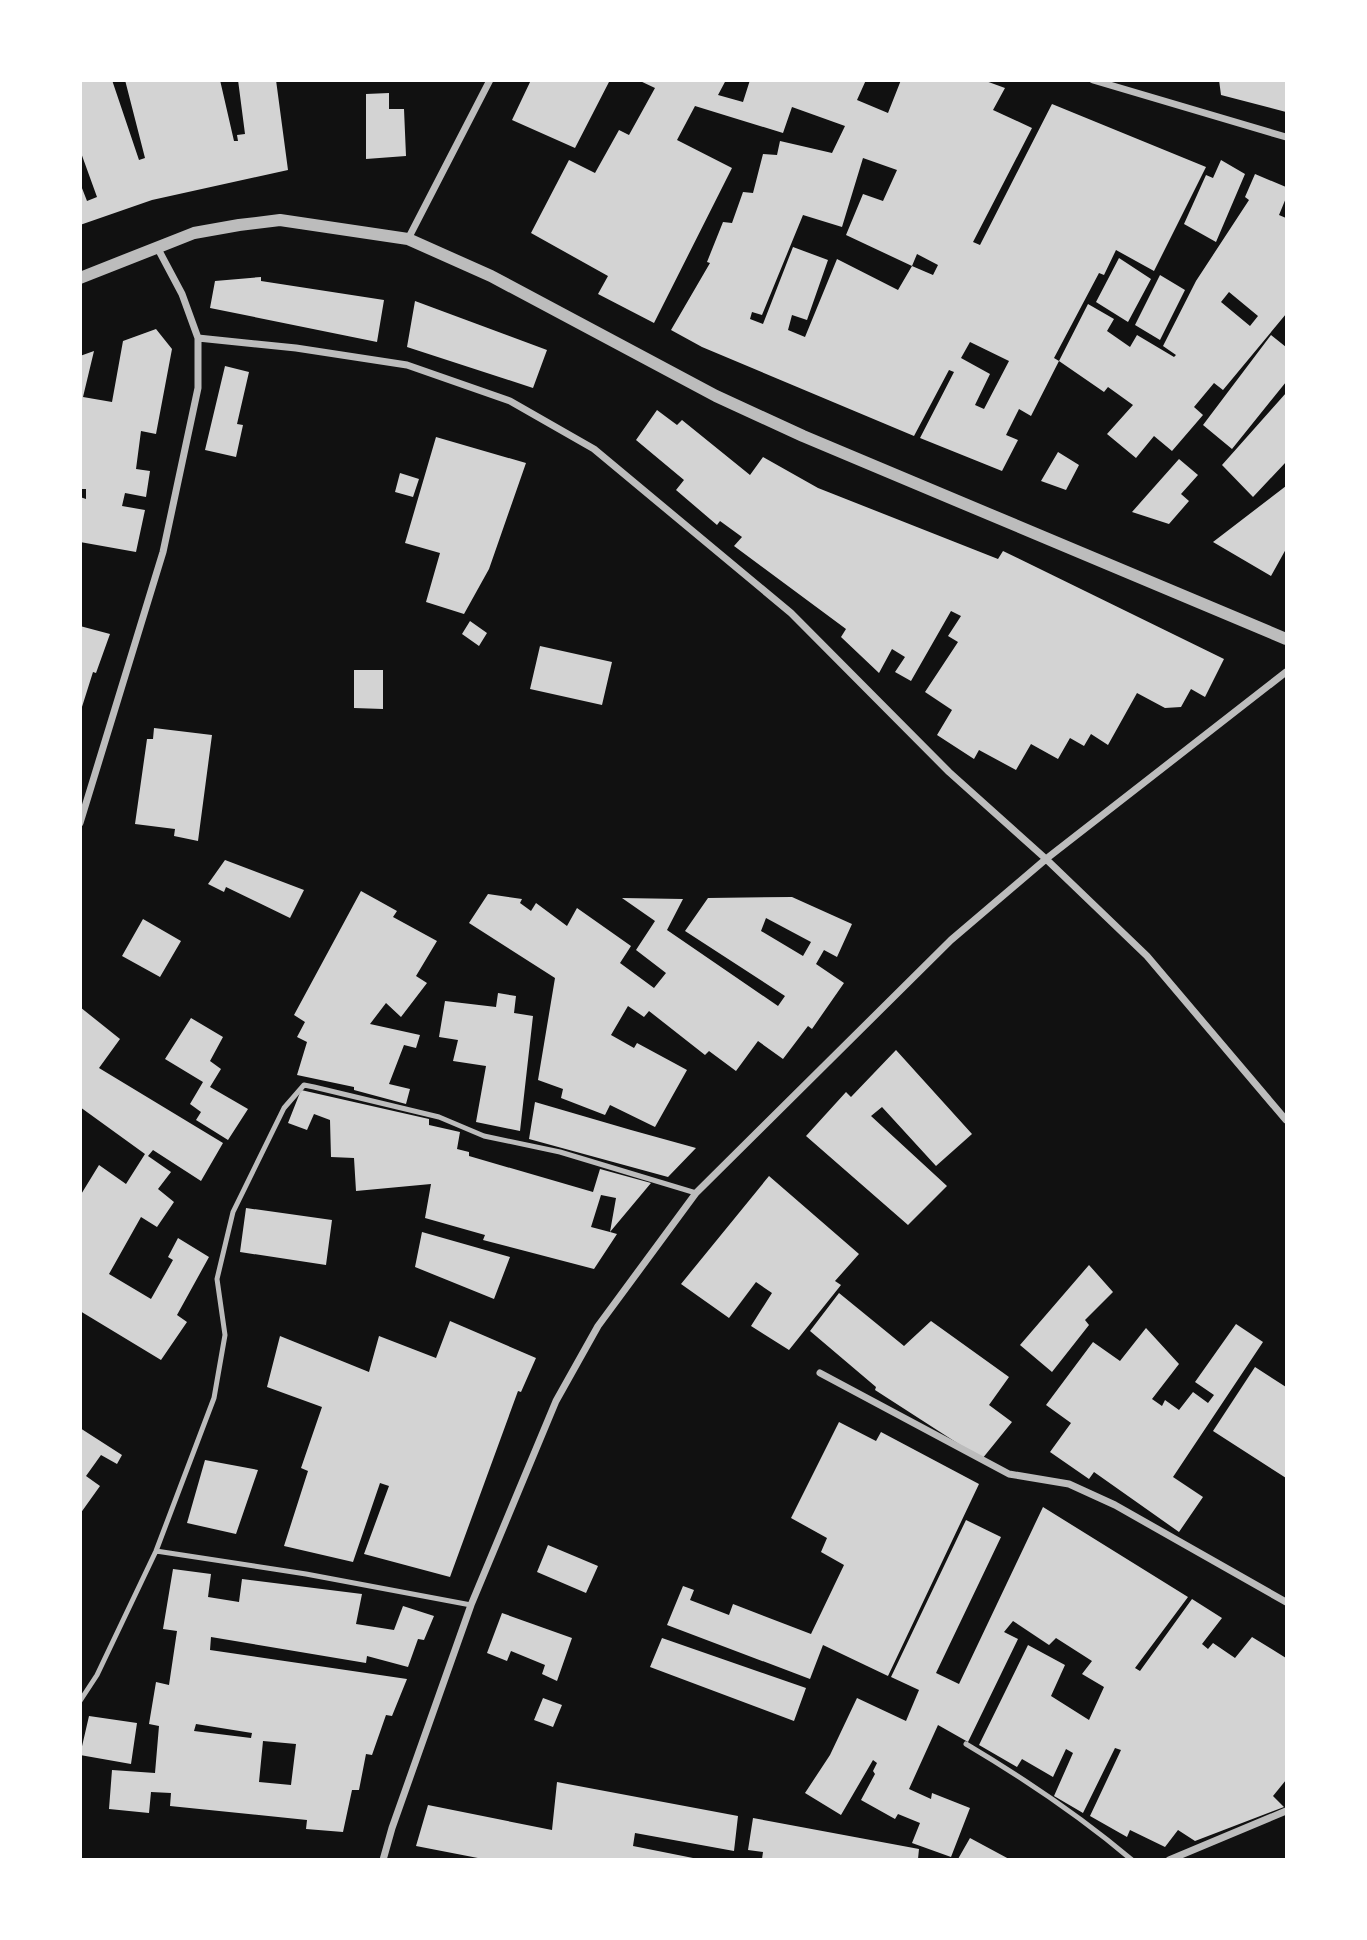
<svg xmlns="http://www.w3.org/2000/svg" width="1367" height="1940" font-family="Ubuntu,sans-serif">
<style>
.building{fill:#d3d3d3;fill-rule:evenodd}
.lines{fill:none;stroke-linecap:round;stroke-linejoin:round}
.service{stroke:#bcbcbc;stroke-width:5}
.minor{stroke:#bcbcbc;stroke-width:7}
.tertiary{stroke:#bcbcbc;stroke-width:12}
</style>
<rect width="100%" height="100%" fill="#111"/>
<path class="building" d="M80 80H112L139 160 145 158 125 80H220L234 141H238L237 135 245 134 238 80H276L288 170 152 200 80 225V183L87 201 97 197 80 150Z
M531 80H610L575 148 512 120Z
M638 80H726L718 95 743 102 750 80H866L857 100 888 113 901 80H983L1005 88 993 110 1032 128 973 242 980 245 1052 104 1206 167 1154 271 1116 250 1104 275 1099 273 1054 358 1059 361 1031 416 1019 409 1006 435 1018 440 1002 471 920 438 954 372 949 370 914 436 702 347 671 330 710 263 707 262 723 222 732 223 743 192 753 193 763 154 777 155 780 141 832 153 845 126 792 107 783 133 695 106 677 140 732 168 654 323 598 294 608 276 531 233 569 160 595 173 619 130 629 135 655 88ZM863 158 897 170 883 201 863 194 846 235 912 266 917 254 938 265 933 275 912 266 898 290 837 259 805 337 788 330 792 315 807 320 828 260 793 247 763 324 750 319 752 312 762 315 803 215 842 227ZM970 342 1009 361 984 409 975 405 990 374 961 358Z
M1219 80H1286V112L1221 95Z
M389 93V109H404L406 156 366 159V94Z
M1221 160 1245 174 1216 242 1184 224 1206 175 1213 178Z
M1255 174 1286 187V198L1279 215 1286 218V314L1223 390 1214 383 1194 407 1203 415 1172 451 1154 436 1136 458 1107 434 1133 405 1108 387 1104 392 1059 361 1088 304 1114 319 1107 331 1130 347 1137 335 1174 357 1176 355 1163 346 1196 281 1249 200 1245 197ZM1229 292 1258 316 1250 326 1221 302Z
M1119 258 1151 279 1128 322 1096 302Z
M1160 275 1185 290 1160 340 1135 325Z
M261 277V281L384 300 377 342 210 308 215 281Z
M415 301 547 350 533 388 407 347Z
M156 329 172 349 156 434 141 431 136 469 150 471 146 497 125 493 122 506 145 510 136 552 80 542V497L86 499V489H80V356L94 351 83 397 112 402 123 341Z
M1271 335 1286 347V382L1232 449 1203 425Z
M225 366 249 372 237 424 243 425 236 457 205 450Z
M1286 393V462L1253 497 1222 465Z
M657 410 677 425 682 420 750 475 763 457 818 488 998 559 1003 551 1224 659 1205 697 1191 689 1181 707 1165 708 1137 693 1108 745 1091 734 1084 746 1070 738 1058 759 1031 744 1016 770 979 750 974 759 937 735 952 710 925 692 958 642 948 636 961 616 951 611 911 681 895 672 905 657 892 649 879 673 841 637 846 629 734 546 742 537 720 521 717 525 676 490 684 480 636 440Z
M436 437 526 463 489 569 464 614 426 602 440 553 405 543Z
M1058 452 1079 465 1066 490 1041 481Z
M1179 459 1198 475 1181 494 1189 501 1169 524 1132 512Z
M400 473 419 479 413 497 395 492Z
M1286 486V549L1271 576 1213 542Z
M470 621 487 633 479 646 462 634Z
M80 626 110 634 96 673 93 672 81 710Z
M540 646 612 662 602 705 530 689Z
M354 670H383V709L354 708Z
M154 728 212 735 198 841 174 836 175 829 135 824 147 739H153Z
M225 860 304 890 290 918 226 887 224 892 208 884Z
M361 891 397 911 393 917 437 941 416 976 427 983 401 1017 386 1003 370 1024 420 1035 416 1048 404 1045 389 1084 410 1089 406 1104 354 1090V1087L297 1075 307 1042 297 1037 305 1022 294 1015Z
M488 894 522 899 520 903 531 911 536 903 567 926 577 908 631 946 620 963 654 988 666 973 636 950 655 921 622 898 683 899 667 930 778 1006 785 996 685 931 708 898 792 897 852 924 837 957 824 950 816 964 844 983 812 1029 808 1026 783 1059 758 1041 736 1071 709 1051 705 1055 649 1011 644 1017 628 1006 611 1035 634 1048 637 1043 687 1070 655 1127 610 1105 605 1115 561 1098 563 1089 538 1080 555 978 469 923ZM766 918 811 942 803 956 761 931Z
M143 919 181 941 160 977 122 956Z
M498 993 516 996 514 1013 533 1016 520 1131 476 1122 486 1066 453 1061 458 1040 439 1037 445 1001 496 1007Z
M80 1007 120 1039 99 1068 223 1143 201 1181 153 1150 148 1156 171 1172 158 1189 174 1202 157 1227 141 1217 109 1274 151 1299 173 1260 168 1257 178 1238 209 1257 177 1315 187 1322 161 1360 80 1311V1196L99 1165 126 1184 145 1154 80 1107Z
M191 1018 223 1037 210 1061 221 1069 210 1087 248 1109 228 1140 196 1120 201 1112 190 1104 203 1082 165 1059Z
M896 1050 972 1134 936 1166 882 1107 871 1116 947 1186 908 1225 806 1136 846 1092 851 1097Z
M301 1090 429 1119V1125L460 1132 457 1149 469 1152V1156L593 1192 600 1169 651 1183 610 1232 617 1234 594 1269 483 1240 485 1235 425 1218 431 1184 356 1191 354 1158 331 1157 330 1120 314 1114 307 1130 288 1123ZM601 1195 616 1198 610 1232 591 1227Z
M535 1102 631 1130 696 1148 668 1177 529 1139Z
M769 1176 859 1254 835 1281 841 1285 789 1350 751 1326 772 1293 756 1282 729 1318 681 1284Z
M246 1208 332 1220 326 1265 240 1252Z
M422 1232 510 1257 494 1299 415 1267Z
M1089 1265 1113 1292 1085 1320 1089 1325 1052 1372 1020 1345Z
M839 1293 904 1346 931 1321 1009 1377 989 1405 1012 1422 982 1459 875 1390 876 1387 810 1331Z
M450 1321 536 1358 521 1392 518 1391 450 1577 364 1554 389 1486 380 1483 353 1562 284 1546 308 1471 301 1468 322 1407 267 1387 280 1336 369 1372 379 1336 436 1358Z
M1236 1324 1263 1342 1173 1477 1203 1497 1179 1532 1094 1472 1089 1479 1050 1452 1071 1423 1046 1405 1093 1342 1120 1361 1146 1328 1179 1364 1152 1399 1162 1406 1165 1400 1179 1410 1193 1392 1208 1403 1214 1395 1195 1382Z
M1255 1367 1286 1387V1478L1213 1431Z
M839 1422 876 1441 881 1432 979 1484 888 1676 823 1645 810 1679 667 1625 683 1586 694 1590 690 1600 729 1615 733 1604 811 1634 844 1565 821 1552 827 1538 791 1518Z
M80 1428 122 1455 117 1464 101 1455 86 1476 100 1486 80 1514Z
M205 1460 258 1470 236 1534 187 1523Z
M1043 1507 1188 1597 1135 1668 1140 1671 1192 1599 1222 1618 1202 1644 1208 1649 1213 1643 1235 1658 1252 1637 1286 1658V1780L1273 1796 1284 1807 1195 1841 1178 1830 1165 1847 1130 1830 1127 1837 1090 1816 1121 1750 1115 1748 1083 1813 1054 1796 1073 1753 1066 1749 1053 1777 1022 1759 1017 1767 979 1745 1028 1645 1065 1665 1051 1696 1089 1720 1104 1687 1082 1674 1092 1661 1056 1638 1049 1645 1013 1621 1004 1632 1018 1639 968 1742 938 1725 909 1789 931 1799 932 1793 970 1808 951 1857 912 1843 920 1823 898 1814 895 1819 861 1800 875 1774 873 1771 877 1763 873 1760 841 1815 805 1793 830 1755 857 1698 906 1721 919 1690 891 1677 966 1520 1001 1537 936 1673 959 1684Z
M548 1545 598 1566 586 1593 537 1572Z
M173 1569 211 1574 208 1597 239 1602 242 1579 362 1594 356 1624 394 1630 403 1606 434 1616 424 1640 418 1639 408 1667 367 1656 366 1663 211 1637 210 1650 407 1679 392 1716 386 1715 372 1755 366 1754 359 1790H352L343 1832 306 1829 307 1820 170 1806 171 1793 151 1792 149 1813 109 1809 112 1770 155 1773 159 1726 149 1724 156 1682 169 1685 177 1631 163 1629ZM196 1724 252 1733 251 1738 194 1731ZM263 1741 296 1744 291 1785 259 1782Z
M502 1613 572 1638 557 1681 542 1674 545 1665 511 1651 507 1661 487 1653Z
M662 1638 806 1688 794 1721 650 1667Z
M543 1698 562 1705 553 1727 534 1720Z
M89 1716 137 1723 131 1764 80 1755Z
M557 1782 738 1816 734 1851 635 1833 633 1846 698 1859H483L416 1846 428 1805 552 1830Z
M753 1818 919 1849 918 1859H762L763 1852 748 1850Z
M970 1838 1009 1859H958Z"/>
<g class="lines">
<path class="service" d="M156 1551 306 1574 471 1605
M80 1701 97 1675 156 1551 214 1398 225 1335 217 1279 233 1212 284 1108 304 1085 314 1087 439 1117 484 1136 560 1152 696 1193
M966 1744C1025 1779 1080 1816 1132 1860"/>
<path class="minor" d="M1093 80 1286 137
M408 239 490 80
M198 338 296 348 407 365 510 401 594 449 791 613 949 772 1046 859 1147 956 1286 1120
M80 823 163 552 198 388V338L182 294 157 247
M820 1373 1009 1474 1069 1484 1115 1505 1286 1602
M383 1860 392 1828 471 1605 556 1401 598 1326 696 1193 951 940 1046 859 1286 672
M1169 1860 1286 1811"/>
<path class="tertiary" d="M80 278 194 233 239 225 280 220 408 239 491 276 716 396 803 436 1286 639"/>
</g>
<rect width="1367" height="1940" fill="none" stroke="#ffffff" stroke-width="164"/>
</svg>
